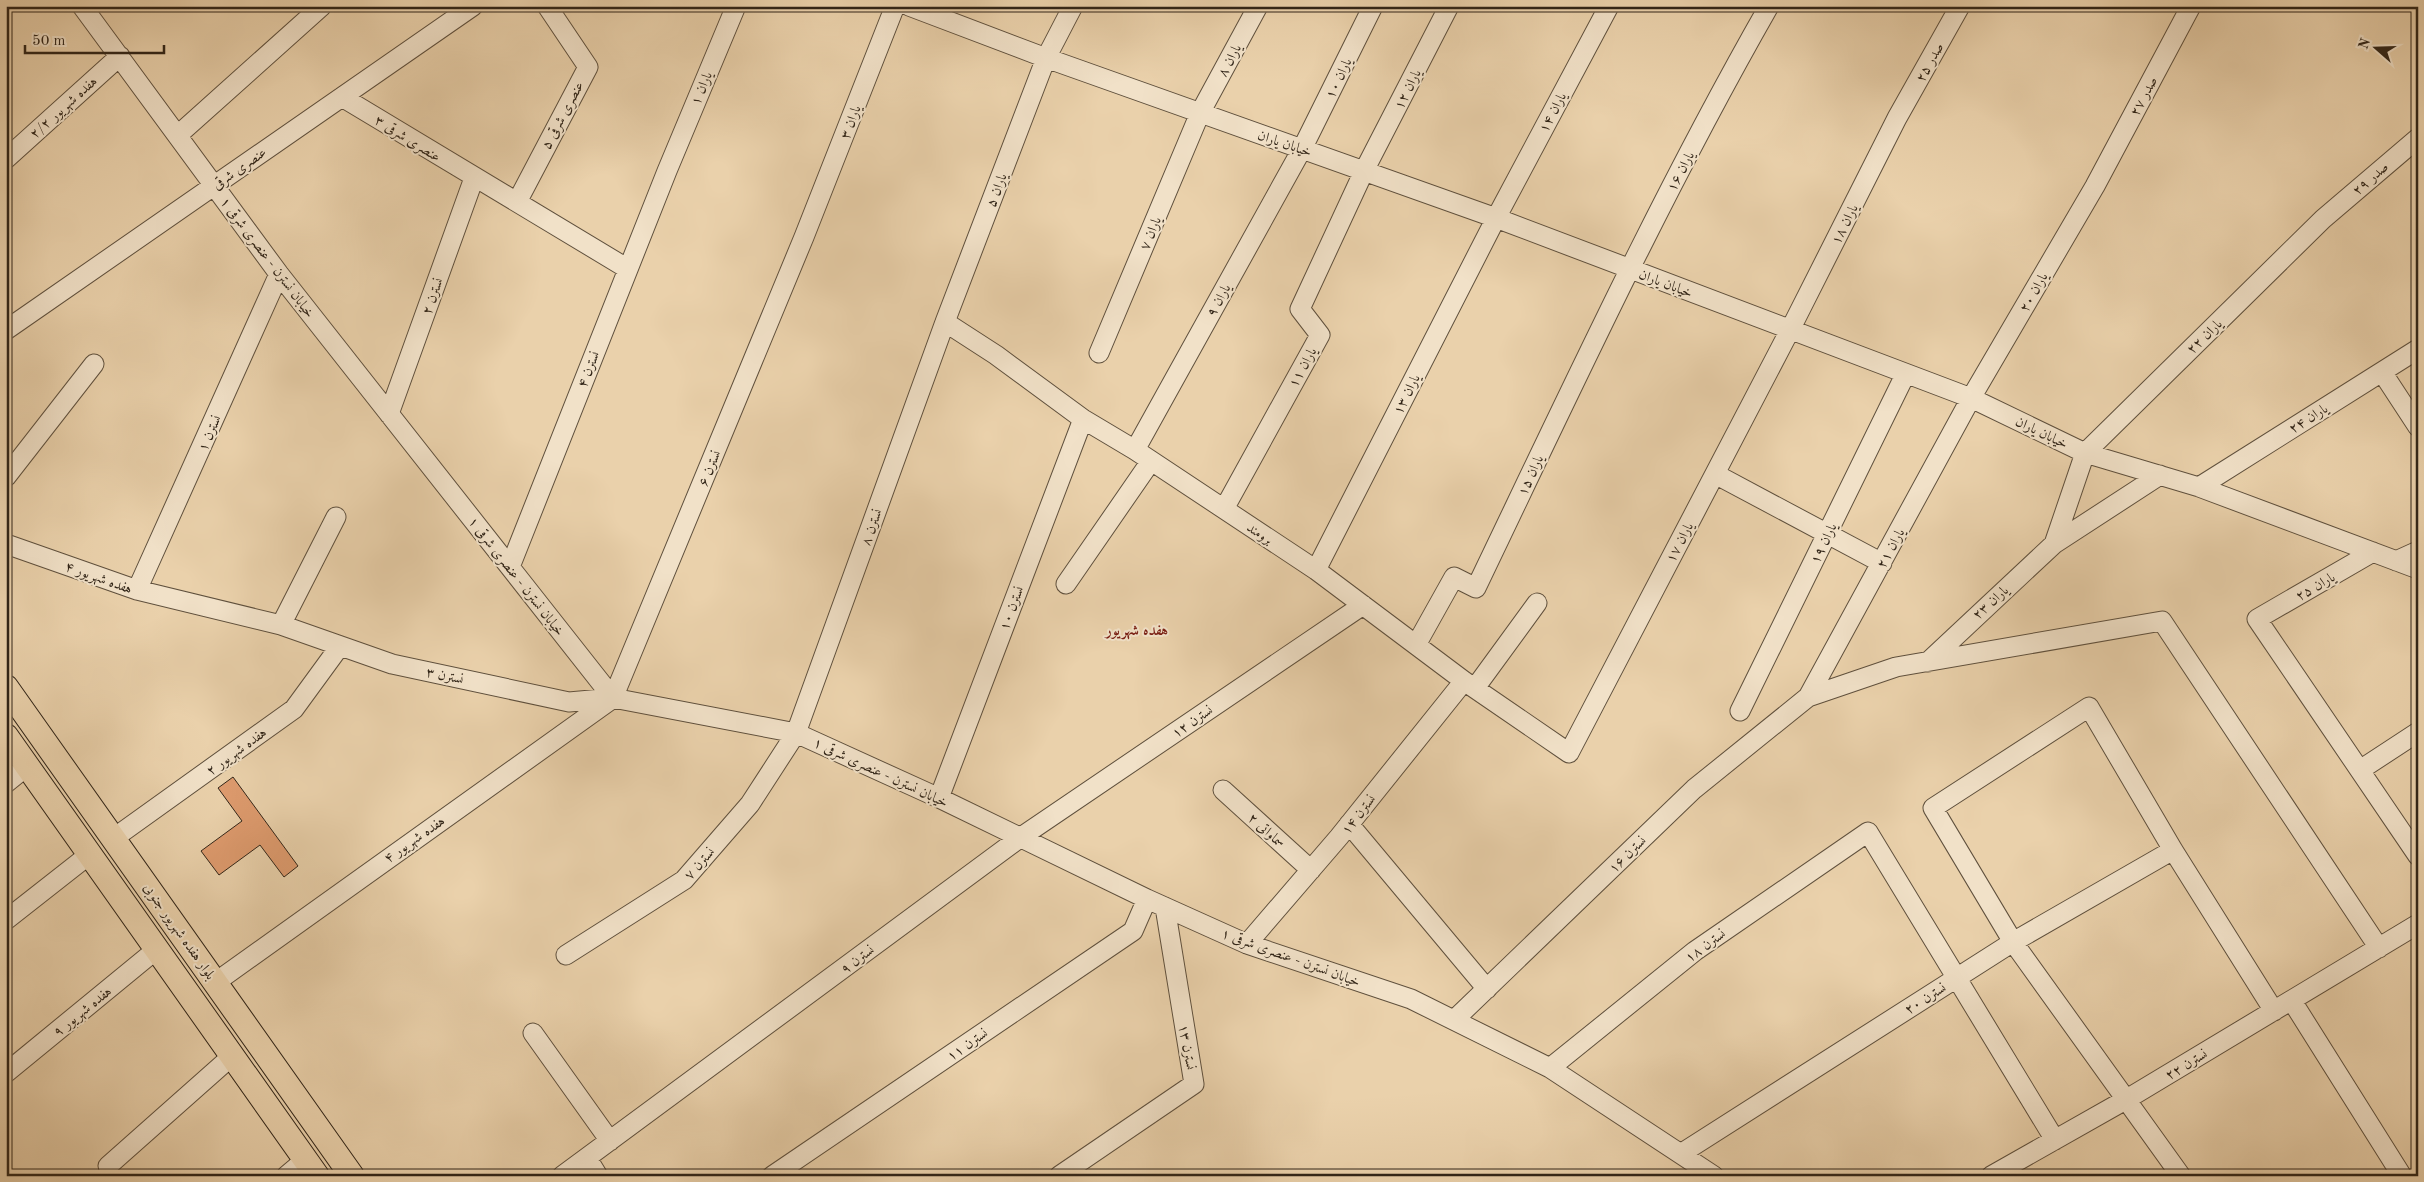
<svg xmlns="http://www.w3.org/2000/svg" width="2424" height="1182" font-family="'Old Standard TT',Amiri,serif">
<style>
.building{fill:#de9b6e;stroke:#312518}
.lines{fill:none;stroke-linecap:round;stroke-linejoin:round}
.minor-casing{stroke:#5f503d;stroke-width:21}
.major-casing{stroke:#312518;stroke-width:26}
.minor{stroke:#f1e1c8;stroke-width:19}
.major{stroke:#ead1ab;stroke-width:24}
.labels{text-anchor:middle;stroke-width:4;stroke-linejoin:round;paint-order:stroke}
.street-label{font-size:14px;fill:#312518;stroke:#f1e1c8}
.neighbourhood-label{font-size:15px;font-weight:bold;fill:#7a1f14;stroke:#f1e1c8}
</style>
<rect width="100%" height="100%" fill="#ead1ab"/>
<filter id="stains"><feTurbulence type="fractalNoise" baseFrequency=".004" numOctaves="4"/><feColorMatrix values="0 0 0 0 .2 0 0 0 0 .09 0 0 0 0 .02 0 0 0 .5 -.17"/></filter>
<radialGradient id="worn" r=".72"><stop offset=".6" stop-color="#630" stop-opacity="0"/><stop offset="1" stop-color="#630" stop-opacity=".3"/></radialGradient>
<path class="building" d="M233 777 298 866 284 877 260 845 219 875 201 851 242 821 218 788Z"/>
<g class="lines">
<g class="minor-casing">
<path id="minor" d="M82 6 279 274 613 698 796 733 939 798 1147 899 1247 944 1411 999 1550 1068 1714 1176
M909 6 1046 58 1496 218 1971 398 2085 453 2199 487 2418 569
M342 97 628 269
M178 135 322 6
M6 159 120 56
M517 202 588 67 547 6
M945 322 996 355 1083 419 1135 450 1316 570 1464 681 1569 753 1790 330 1897 118 1960 6
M6 330 473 6
M1099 353 1200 113 1258 6
M2382 372 2418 427
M389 414 474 178
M1135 450 1302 149 1373 6
M1715 474 1882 563
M6 477 94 364
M2199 487 2418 349
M1224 509 1320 335 1300 309 1364 171 1449 6
M6 544 137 590 281 625 392 664 569 702 613 698
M2054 544 2160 475
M2373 552 2257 619 2418 856
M2396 561 2418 551
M510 567 667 171 736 6
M1316 570 1496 218 1609 6
M1066 584 1151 461
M137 590 279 274
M281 625 336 517
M1416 645 1454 577 1476 588C1570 392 1661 195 1769 6
M1928 662 2054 544 2085 453 2323 219 2418 138
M1475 688 1537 603
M1808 697 1971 398 2095 186 2191 6
M613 698 804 237 895 6
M1740 711 1905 375
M2360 770 2418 732
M6 783 27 766
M1223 790 1311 870
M939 798 1083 419
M1349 824 1487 989
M114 838 294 709 340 646
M6 920 90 854
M1247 944 1339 837 1464 681
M566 955 684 880 750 804 796 733 945 322 1046 58 1073 6
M216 982 612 699
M2292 1001 2402 1176
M1454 1020 1694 789 1808 697 1896 667 2162 621 2379 948
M533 1033 610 1141
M1550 1068 1695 951 1868 832 2055 1140
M6 1073 157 949
M1682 1153 2013 942 2173 850
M587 1158 598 1176
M108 1166 232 1056
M286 1176 305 1160
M562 1176 1021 837 1363 605
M772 1176 1133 931 1147 899
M1059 1176 1194 1084 1165 907
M1991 1176 2127 1099 2418 924
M2181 1176 2013 942 1933 808 2089 707 2173 850 2274 1011"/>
</g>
<g class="major-casing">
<path id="major" d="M6 687 352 1176
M6 736 317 1176"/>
</g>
<use href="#minor" class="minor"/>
<use href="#major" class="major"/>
</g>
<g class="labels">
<g class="street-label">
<text transform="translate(1229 60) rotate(-62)" y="5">یاران ۸</text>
<text transform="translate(1929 62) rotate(-61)" y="5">صدر ۲۵</text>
<text transform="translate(1338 78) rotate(-64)" y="5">یاران ۱۰</text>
<text transform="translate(701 88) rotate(-67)" y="5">یاران ۱</text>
<text transform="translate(1407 89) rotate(-63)" y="5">یاران ۱۲</text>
<text transform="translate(2143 96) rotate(-62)" y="5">صدر ۲۷</text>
<text transform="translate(63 107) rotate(-42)" y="5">هفده شهریور ۲/۲</text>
<text transform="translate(1552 112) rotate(-62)" y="5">یاران ۱۴</text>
<text transform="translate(562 115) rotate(-62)" y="5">عنصری شرقی ۵</text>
<text transform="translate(850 122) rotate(-69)" y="5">یاران ۳</text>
<text transform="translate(408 138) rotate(32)" y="5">عنصری شرقی ۳</text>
<text transform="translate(1285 143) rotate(19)" y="5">خیابان یاران</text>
<text transform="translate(239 168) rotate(-35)" y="5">عنصری شرقی</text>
<text transform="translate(1680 171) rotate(-62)" y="5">یاران ۱۶</text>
<text transform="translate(2370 178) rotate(-41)" y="5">صدر ۲۹</text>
<text transform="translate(996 190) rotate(-69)" y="5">یاران ۵</text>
<text transform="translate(1844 224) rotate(-63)" y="5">یاران ۱۸</text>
<text transform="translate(1150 233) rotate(-67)" y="5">یاران ۷</text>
<text transform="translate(268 257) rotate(53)" y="5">خیابان نسترن - عنصری شرقی ۱</text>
<text transform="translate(1666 283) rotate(21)" y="5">خیابان یاران</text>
<text transform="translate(2033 292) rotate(-60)" y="5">یاران ۲۰</text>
<text transform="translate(432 296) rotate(-70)" y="5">نسترن ۲</text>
<text transform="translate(1218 300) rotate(-61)" y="5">یاران ۹</text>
<text transform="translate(2204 336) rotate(-44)" y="5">یاران ۲۲</text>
<text transform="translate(1302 367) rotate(-61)" y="5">یاران ۱۱</text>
<text transform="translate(588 369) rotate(-68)" y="5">نسترن ۴</text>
<text transform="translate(1406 394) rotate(-63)" y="5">یاران ۱۳</text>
<text transform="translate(2308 418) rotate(-32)" y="5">یاران ۲۴</text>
<text transform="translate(2042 432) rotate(26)" y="5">خیابان یاران</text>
<text transform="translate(209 433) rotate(-66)" y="5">نسترن ۱</text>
<text transform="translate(709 468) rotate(-67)" y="5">نسترن ۶</text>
<text transform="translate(1530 475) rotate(-65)" y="5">یاران ۱۵</text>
<text transform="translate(871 527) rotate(-70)" y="5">نسترن ۸</text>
<text transform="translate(1260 533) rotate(34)" y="5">برومند</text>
<text transform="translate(1679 542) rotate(-62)" y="5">یاران ۱۷</text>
<text transform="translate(1823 543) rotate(-64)" y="5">یاران ۱۹</text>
<text transform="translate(1890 548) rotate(-61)" y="5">یاران ۲۱</text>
<text transform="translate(517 576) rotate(52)" y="5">خیابان نسترن - عنصری شرقی ۱</text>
<text transform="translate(99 577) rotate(20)" y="5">هفده شهریور ۴</text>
<text transform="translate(2315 586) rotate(-30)" y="5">یاران ۲۵</text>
<text transform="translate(1990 602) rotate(-42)" y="5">یاران ۲۳</text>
<text transform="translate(1011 608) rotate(-69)" y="5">نسترن ۱۰</text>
<text transform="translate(445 675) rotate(12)" y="5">نسترن ۳</text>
<text transform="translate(1192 721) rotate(-34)" y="5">نسترن ۱۲</text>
<text transform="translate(236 751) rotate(-36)" y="5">هفده شهریور ۲</text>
<text transform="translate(881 772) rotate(25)" y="5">خیابان نسترن - عنصری شرقی ۱</text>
<text transform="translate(1358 814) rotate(-52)" y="5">نسترن ۱۴</text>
<text transform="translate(1267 830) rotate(42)" y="5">سماواتی ۲</text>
<text transform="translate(414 839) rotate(-35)" y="5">هفده شهریور ۴</text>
<text transform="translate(1627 854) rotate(-44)" y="5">نسترن ۱۶</text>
<text transform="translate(699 863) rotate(-48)" y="5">نسترن ۷</text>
<text transform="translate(180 931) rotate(55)" y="5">بلوار هفده شهریور جنوبی</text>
<text transform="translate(1705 945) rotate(-36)" y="5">نسترن ۱۸</text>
<text transform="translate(1291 957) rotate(20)" y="5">خیابان نسترن - عنصری شرقی ۱</text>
<text transform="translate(857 959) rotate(-37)" y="5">نسترن ۹</text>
<text transform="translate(1925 998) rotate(-32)" y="5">نسترن ۲۰</text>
<text transform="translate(82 1011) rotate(-39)" y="5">هفده شهریور ۹</text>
<text transform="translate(967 1044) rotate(-34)" y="5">نسترن ۱۱</text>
<text transform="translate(1188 1047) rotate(80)" y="5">نسترن ۱۳</text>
<text transform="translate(2186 1064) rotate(-31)" y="5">نسترن ۲۲</text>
</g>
<g class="neighbourhood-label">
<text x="1137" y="635">هفده شهریور</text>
</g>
</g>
<rect width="2424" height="1182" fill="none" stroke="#ead1ab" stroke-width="25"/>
<rect x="8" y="8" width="2409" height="1167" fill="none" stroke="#312518" stroke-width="2.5"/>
<rect x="12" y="12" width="2399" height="1157" fill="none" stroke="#312518"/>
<g transform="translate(2376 48) rotate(290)" stroke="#f1e1c8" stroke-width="4" paint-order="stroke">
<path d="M0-4L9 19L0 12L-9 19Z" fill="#312518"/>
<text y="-8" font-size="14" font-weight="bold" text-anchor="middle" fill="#312518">N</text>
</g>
<path d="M25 45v8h139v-8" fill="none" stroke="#312518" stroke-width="2.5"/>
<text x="32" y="45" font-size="15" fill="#312518" stroke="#f1e1c8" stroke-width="4" paint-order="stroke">50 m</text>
<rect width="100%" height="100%" filter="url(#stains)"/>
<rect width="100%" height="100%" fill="url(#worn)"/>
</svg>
